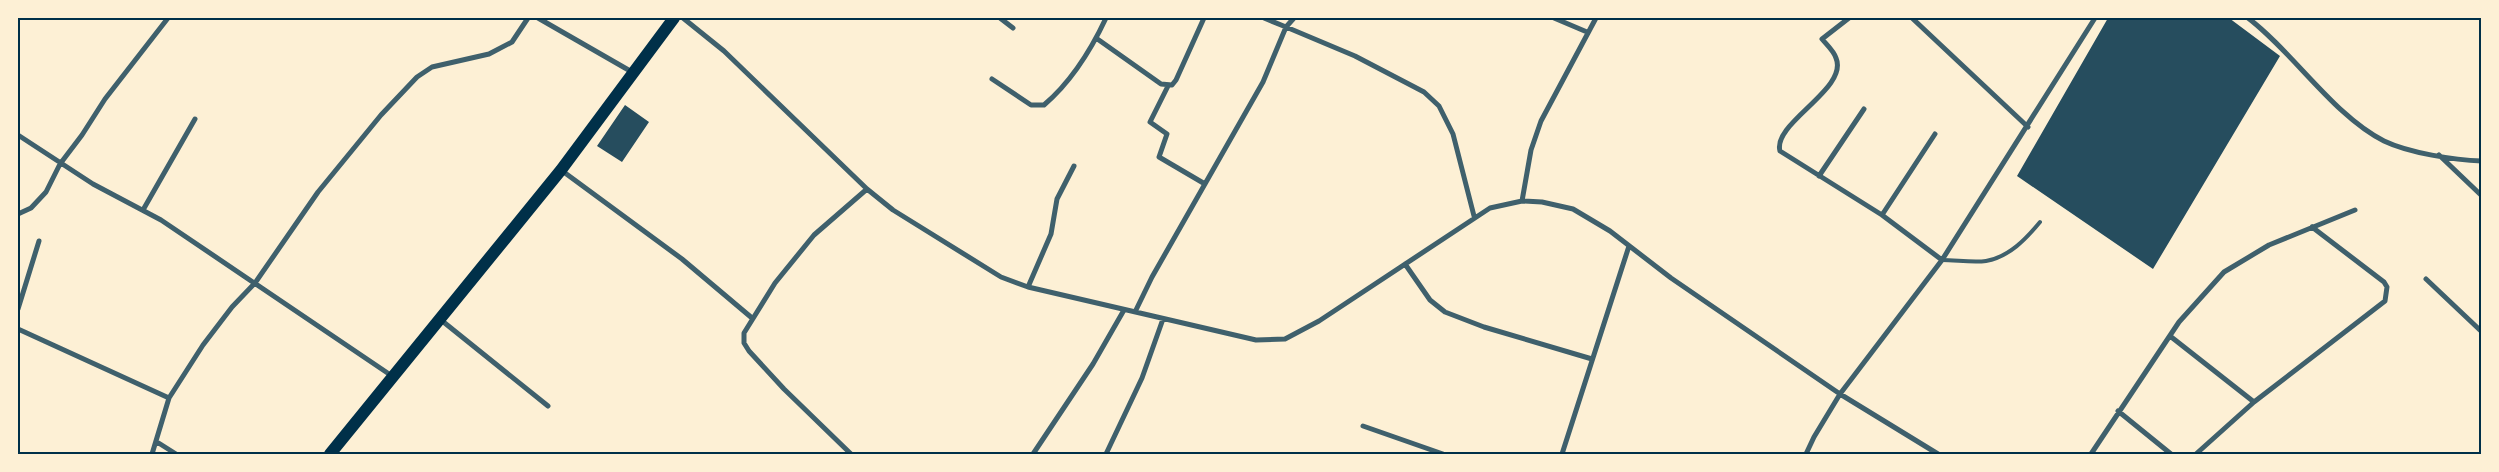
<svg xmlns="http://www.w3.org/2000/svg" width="2499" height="472" font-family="Arial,sans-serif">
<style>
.building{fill:#264d5e}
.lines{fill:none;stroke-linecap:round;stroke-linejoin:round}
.service{stroke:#3f606c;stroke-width:4}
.minor{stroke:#3f606c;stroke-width:5}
.primary{stroke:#003049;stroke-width:12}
.neatline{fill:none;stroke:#003049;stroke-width:2}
</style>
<rect width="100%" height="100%" fill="#fdf0d5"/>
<path class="building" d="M2108 18H2229L2280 56 2153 269 2017 176Z
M625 105 649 122 622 162 597 146Z"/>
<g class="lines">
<path class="service" d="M1942 260C1956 260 1973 263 1986 261 2009 257 2026 239 2040 222"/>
<path class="minor" d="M538 18 632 72
M683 18 724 51 867 189 893 210 1001 277 1028 287 1256 340 1285 339 1319 321 1490 208 1522 201 1542 202 1573 209 1610 231 1671 278 1840 394 1938 454
M1000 18 1013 28
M1264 18 1286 27 1294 18
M1554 18 1587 32
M1849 18 1822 39C1826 44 1834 51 1836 58 1849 89 1772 123 1780 151L1882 215 1942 260
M1912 18 2028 127
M2248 18C2293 52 2334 116 2384 141 2409 153 2454 160 2482 161
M1096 38 1161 84 1172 85 1176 80 1204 18
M992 79 1031 105H1044C1071 82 1091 50 1106 18
M1168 86 1150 122 1167 134 1159 157 1205 184
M18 135 93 184 161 220 392 376
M2439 155 2482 196
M561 170 682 259 752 318
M1819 176 1864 109
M1522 201 1531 150 1541 121 1596 18
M143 210 195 119
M18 214 31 208 46 192 60 164 82 135 105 99 168 18
M1882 215 1935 134
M1405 264 1430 300 1445 312 1484 327 1592 359
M2426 279 2482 332
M1028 287 1051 234 1057 199 1074 166
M18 309 39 241
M1135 312 1152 277 1263 82 1286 27 1355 56 1424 92 1439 106 1453 134 1474 216
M441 320 548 406
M18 329 169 398
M2170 336 2254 402
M2118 411 2171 454
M1363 426 1443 454
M157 442 176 454
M152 454 169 398 203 345 232 307 255 283 318 192 381 115 417 77 432 67 489 54 512 42 528 18
M851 454 784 389 749 351 744 343V333L775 283 814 235 867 189
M1033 454 1093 364 1124 310
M1106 454 1142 378 1163 319
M1562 454 1629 246
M1806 454 1814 437 1840 394 1942 260 2095 18
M2091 454 2179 322 2224 272 2269 245 2355 210
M2196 454 2254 402 2385 301 2387 287 2384 282 2312 227"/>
<path class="primary" d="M330 454 561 170 674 18"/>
</g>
<rect width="2499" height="472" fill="none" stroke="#fdf0d5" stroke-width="38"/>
<rect x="19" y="19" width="2461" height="434" class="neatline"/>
</svg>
